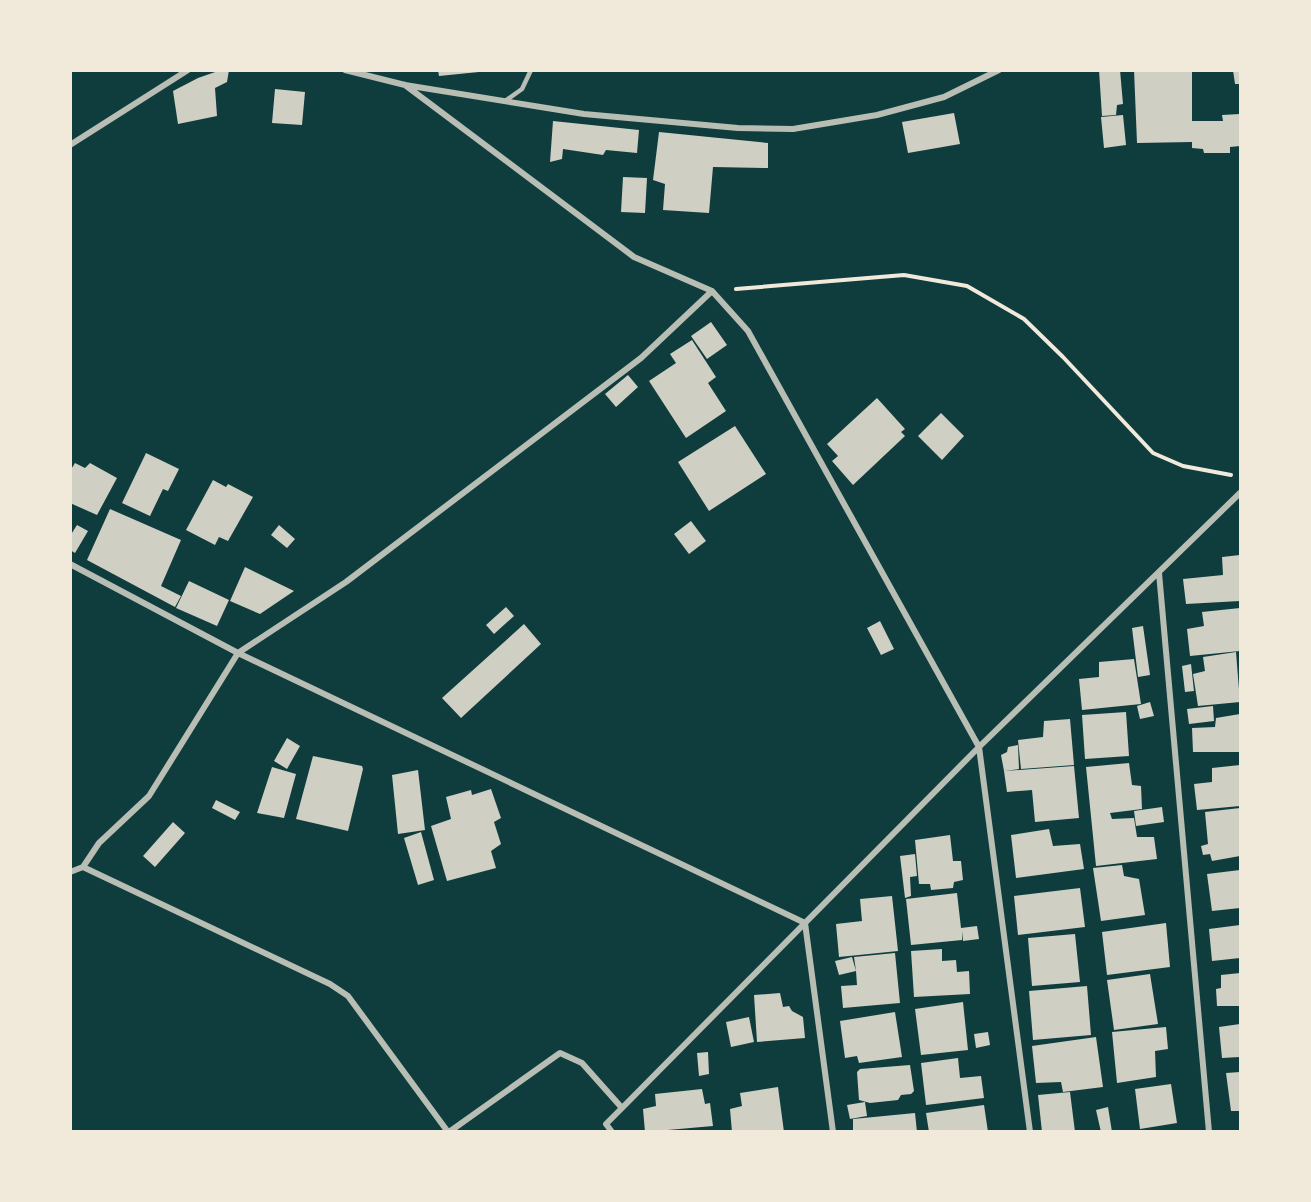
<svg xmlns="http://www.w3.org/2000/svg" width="1311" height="1202" font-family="Helvetica,sans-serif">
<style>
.building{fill:#cfcfc3}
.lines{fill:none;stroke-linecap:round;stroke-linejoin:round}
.path{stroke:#f1e9da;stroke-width:4}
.service{stroke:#b8beb3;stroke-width:4.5}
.minor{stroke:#b8beb3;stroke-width:6}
</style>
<rect width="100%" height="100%" fill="#0f3d3e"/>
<path class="building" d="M221 70H229L227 82 215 88 217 116 178 124 173 91 198 78Z
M438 70H479V72L439 76Z
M1099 70H1120L1123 104 1117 105 1116 115 1102 116Z
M1134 70H1192V121H1223L1222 115 1240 114V146L1230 147V153H1204L1203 149 1192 148V142L1137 143Z
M1233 70H1240V84H1235Z
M275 89 305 92 302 125 272 123Z
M954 113 960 144 908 153 902 122Z
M1123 115 1126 145 1104 148 1101 117Z
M553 121 639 130 637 153 606 150 603 155 563 149 562 159 550 162Z
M659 132 768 143V168L713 167 709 213 663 210 665 184 653 180Z
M623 177 647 178 645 213 621 212Z
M711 322 727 345 707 359 691 336Z
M692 340 716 377 708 383 726 411 686 438 649 381 676 363 670 354Z
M628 375 638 387 616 407 605 394Z
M877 398 905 429 901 432 905 436 853 485 832 461 838 456 827 444Z
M941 413 964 436 942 460 918 436Z
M735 426 766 474 709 511 678 462Z
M146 453 179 469 168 491 163 489 150 516 122 503Z
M75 463 85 468 90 463 117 478 97 515 70 503V471Z
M213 480 226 487 228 484 253 497 228 541 219 537 215 545 186 530Z
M110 509 181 540 161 586 181 596 175 607 87 560Z
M691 521 706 541 689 554 674 534Z
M77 525 88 531 75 553 70 550V536Z
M279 525 295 539 287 548 271 535Z
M1240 555V601L1186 604 1183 579 1223 575 1222 557Z
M245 567 294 591 260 614 230 601Z
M189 581 229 600 217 626 176 608Z
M506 607 514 616 494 634 486 625Z
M1240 608V651L1190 656 1187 629 1204 626 1202 612Z
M880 621 894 649 881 655 867 628Z
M524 624 541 644 461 718 442 698Z
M1143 626 1150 675 1138 677 1132 628Z
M1236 652 1240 702 1198 706 1193 674 1205 671 1203 657Z
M1134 659 1141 704 1082 710 1079 679 1099 677V662Z
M1191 664 1194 691 1185 692 1182 666Z
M1150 702 1154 716 1140 719 1137 706Z
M1213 706 1214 721 1189 724 1187 709Z
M1126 712 1129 756 1085 759 1082 715Z
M1240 714V752H1193L1192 728 1215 727 1216 718Z
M1070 719 1074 765 1021 769 1018 740 1043 737 1044 721Z
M287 738 300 746 287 769 274 761Z
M1018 745 1019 769 1004 771 1001 755 1007 752 1008 747Z
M313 756 362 766 363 769 348 831 296 819Z
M1129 763 1132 785 1141 786 1142 809 1110 813 1112 819 1134 818 1137 837H1154L1157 859 1096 866 1086 767Z
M1240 765V806L1197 810 1194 784 1212 782V768Z
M1074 766 1079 818 1035 822 1032 790 1007 792 1004 771Z
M272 767 296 774 284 818 257 813Z
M418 770 425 830 398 834 392 775Z
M491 789 501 818 494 822 501 844 491 851 496 868 447 881 431 826 451 819 446 797 471 790 472 795Z
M216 800 240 812 235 820 212 808Z
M1162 807 1164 822 1136 826 1134 811Z
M1240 808V856L1212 861 1210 854 1203 855 1201 846 1208 844 1205 812Z
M173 822 185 833 155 867 143 856Z
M1049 829 1053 846 1080 844 1084 869 1016 878 1011 835Z
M421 832 434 880 418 885 404 838Z
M950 835 953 861H961L963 880 954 882 953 888 931 890 930 884H919L915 840Z
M915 854 917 876 910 877 911 896 905 898 900 856Z
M1122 865 1124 876 1139 879 1145 915 1101 921 1093 868Z
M1240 870V908L1212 911 1207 874Z
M1080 888 1085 927 1018 935 1014 896Z
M957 893 961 928 977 926 979 939 963 941 962 931V940L911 945 906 899Z
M892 896 898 951 839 957 836 924 862 921 860 899Z
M1166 923 1170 967 1107 975 1102 932Z
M1240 925V958L1212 961 1209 929Z
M1075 934 1080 982 1032 986 1028 938Z
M942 949V961L956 960 957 972 969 971 970 994 914 997 911 951Z
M895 953 900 1003 843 1008 841 986 857 985 856 971 839 975 835 961 852 957 856 971 854 957Z
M1240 973V1006H1217L1216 989 1221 988V975Z
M1150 974 1158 1024 1114 1030 1107 980Z
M1087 986 1091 1035 1033 1040 1029 991Z
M780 993 783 1007 789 1006 792 1011 803 1017 805 1038 757 1042 754 995Z
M963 1002 968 1050 921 1055 915 1009Z
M895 1012 902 1057 859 1063 857 1056 845 1058 840 1021Z
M749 1017 754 1042 731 1047 726 1022Z
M1240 1024V1057L1222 1058 1219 1027Z
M1166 1027 1168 1049 1155 1051 1156 1077 1117 1083 1112 1032Z
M988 1032 990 1045 976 1048 974 1034Z
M1096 1037 1103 1087 1063 1092 1061 1082 1036 1083 1032 1046Z
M708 1052 709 1074 699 1076 697 1053Z
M958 1058 960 1078 981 1076 984 1098 926 1105 921 1063Z
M910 1065 914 1091 911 1094 901 1095 898 1100 870 1103 859 1100 857 1072 860 1069Z
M1240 1072V1111H1231L1226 1073Z
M1171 1084 1177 1123 1140 1129 1135 1089Z
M778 1087 784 1132H732L730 1109 742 1106 740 1093Z
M702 1089 705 1104 710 1103 713 1126 645 1132 643 1109 656 1106 655 1094Z
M1070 1092 1075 1132H1042L1038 1095Z
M865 1102 867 1116 850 1119 847 1105Z
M984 1105 988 1132H929L926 1113Z
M1108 1107 1112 1132H1101L1096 1110Z
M915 1113 917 1132H853V1119Z"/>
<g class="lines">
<path class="path" d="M736 289 904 275 967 286 1024 319 1063 357 1153 453 1183 466 1231 475"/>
<path class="service" d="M505 101 522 89 531 70"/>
<path class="minor" d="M345 70 405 85 584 114 738 128 793 129 877 115 944 97 999 70
M405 85 634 257 712 291 748 331 979 747 1030 1132
M70 145 188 70
M70 564 238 653 805 923 833 1132
M1159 573 1209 1132
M83 867 330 984 348 996 448 1132
M70 872 83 867 99 843 149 796 238 653 346 582 641 358 712 291
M449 1132 560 1053 582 1063 622 1108
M612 1132 606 1124 622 1108 979 747 1240 493"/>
</g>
<rect width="1311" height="1202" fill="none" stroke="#f1e9da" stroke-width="144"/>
</svg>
